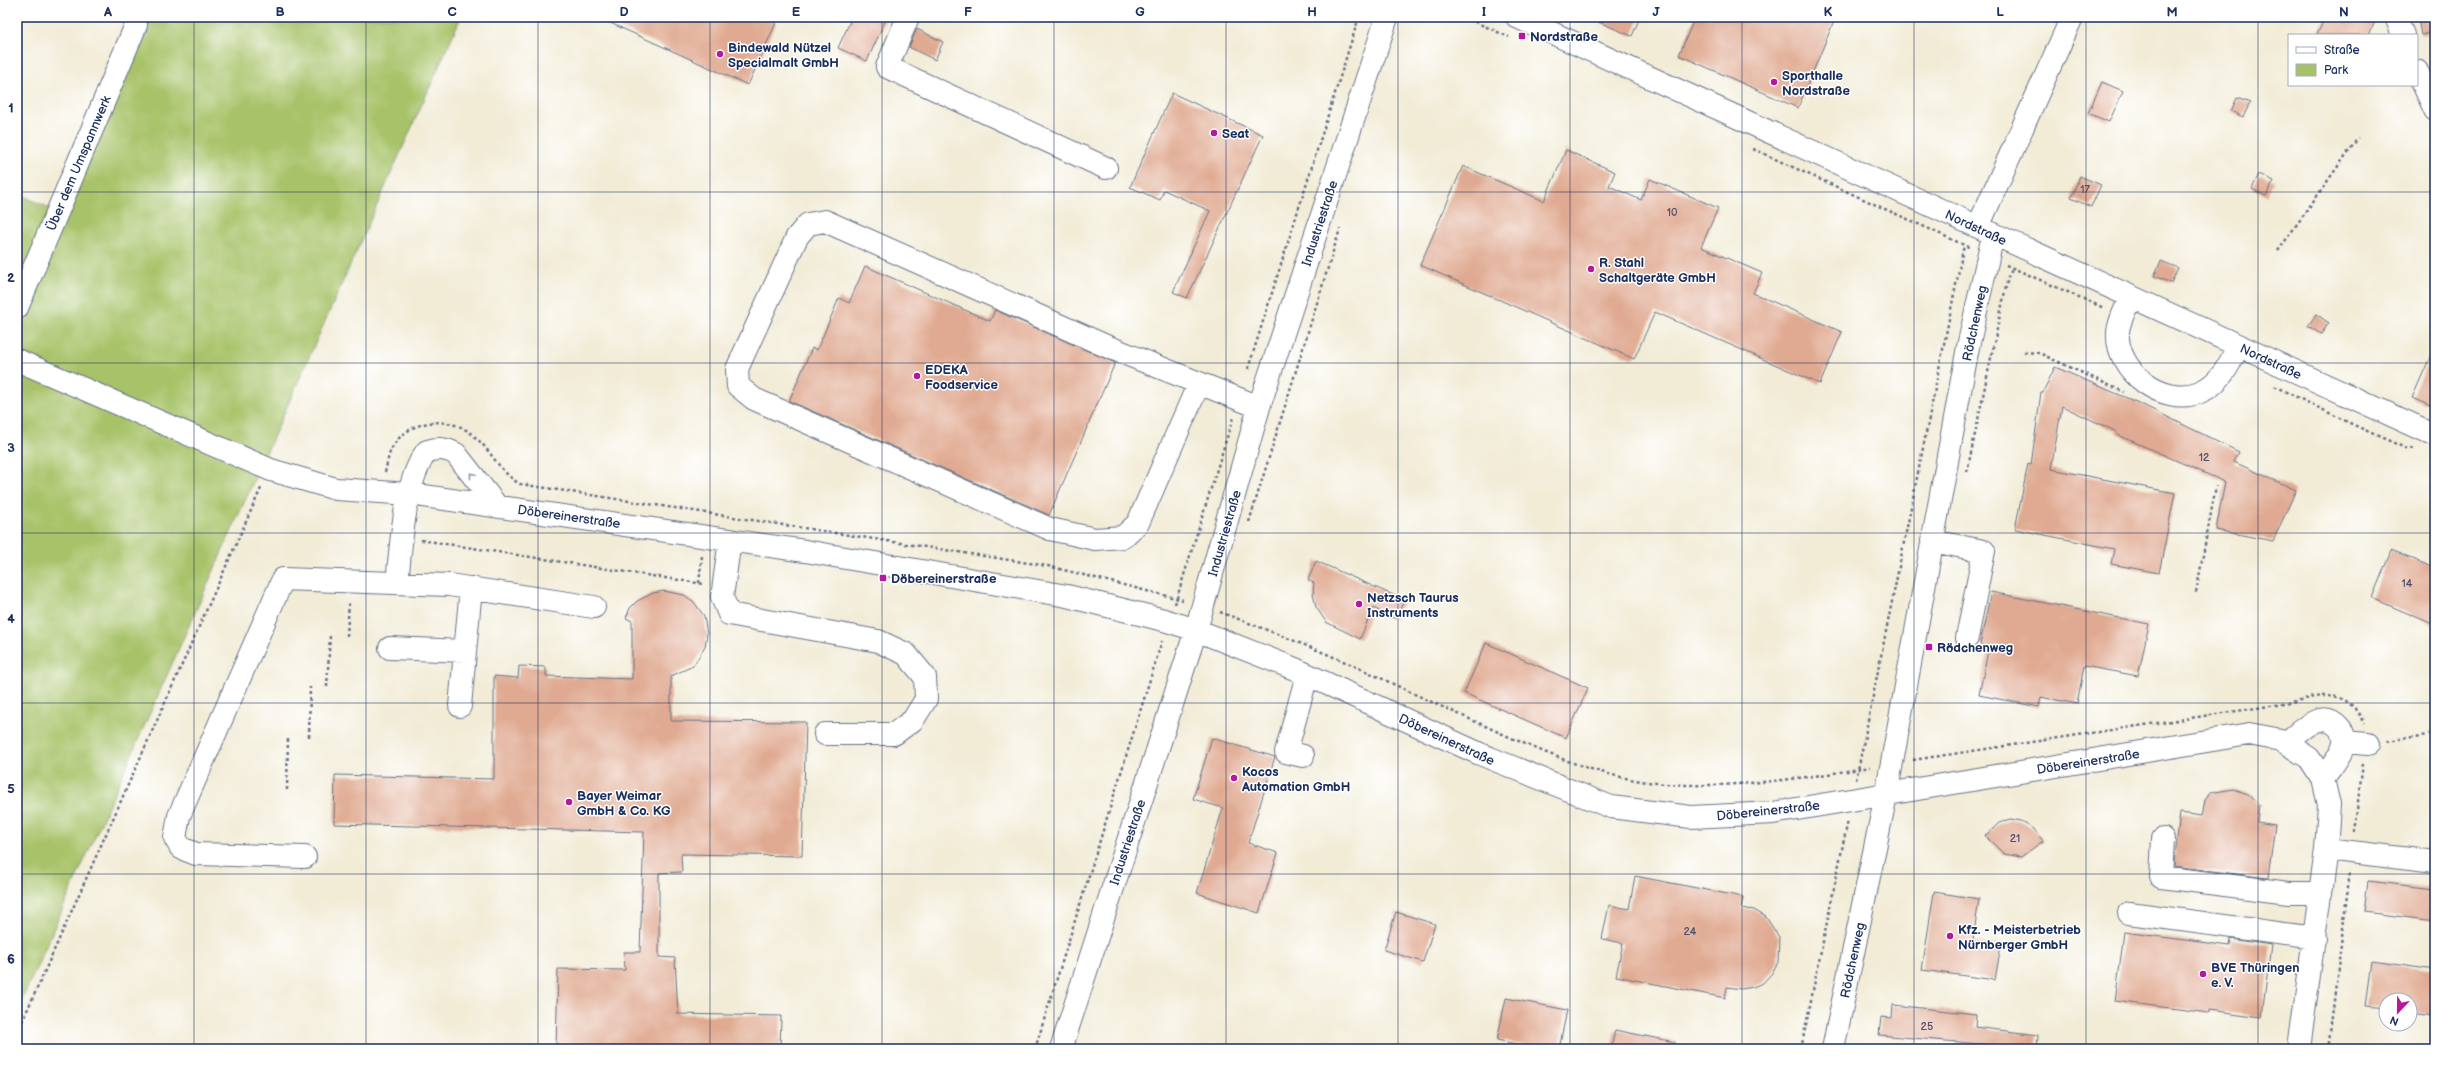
<svg xmlns="http://www.w3.org/2000/svg" width="2452" height="1066" font-family="'Balsamiq Sans',sans-serif">
<style>
.green{fill:#a7c268;stroke:#617863}
.building{fill:#e0aa92}
.lines{fill:none;stroke-linecap:round;stroke-linejoin:round}
.minor-casing{stroke:#667188;stroke-width:24}
.path{stroke:#667188;stroke-width:2.5;stroke-dasharray:3 3;stroke-linecap:butt}
.minor{stroke:#fff;stroke-width:22}
.oneway{stroke:#8d97ae}
.grid{fill:none;stroke:#1b2f5e;stroke-width:1;stroke-opacity:0.55}
.poi-dot{fill:#b5179e;stroke:#fff;stroke-width:1.5}
.labels{text-anchor:middle;stroke-width:3;stroke-linejoin:round;paint-order:stroke}
.number-label{font-size:11px;fill:#4c4e6b}
.poi-label{font-size:13px;font-weight:bold;fill:#1b2f5e;stroke:#fff;text-anchor:start}
.street-label{font-size:13px;fill:#1b2f5e;stroke:#fff}
.neatline{fill:none;stroke:#1b2f5e;stroke-width:1.5}
.grid-label{font-size:13px;text-anchor:middle;font-weight:bold;fill:#1b2f5e}
</style>
<rect width="100%" height="100%" fill="#fff"/>
<filter id="ink" filterUnits="userSpaceOnUse"><feTurbulence type="fractalNoise" baseFrequency=".025" numOctaves="2"/><feDisplacementMap in="SourceGraphic" scale="8" xChannelSelector="R" yChannelSelector="G"/><feConvolveMatrix kernelMatrix="1 2 1 2 8 2 1 2 1" color-interpolation-filters="sRGB"/></filter>
<filter id="wash" filterUnits="userSpaceOnUse"><feTurbulence type="fractalNoise" baseFrequency=".012" numOctaves="4" result="noise"/><feDisplacementMap in="SourceGraphic" scale="16" xChannelSelector="R" yChannelSelector="G"/><feGaussianBlur stdDeviation="0.9" result="paint"/><feColorMatrix in="noise" values="0 0 0 0 0 0 0 0 0 0 0 0 0 0 0 0 0 1.4 0 .05"/><feComposite in="paint" operator="in"/></filter>
<g filter="url(#wash)">
<rect width="100%" height="100%" fill="#f2ecd7"/>
<path class="green" d="M150 17H461L17 1011V823L19 818 17 817V193L62 214Z"/>
<g id="blocks">
<path class="building" d="M597 17H763L776 23 748 85Z
M852 17H887L867 61 838 48Z
M1587 17H1640L1632 36Z
M1695 17H1825L1834 21 1798 108 1679 55Z
M2325 17H2377L2369 35H2317Z
M2435 17V32L2421 35 2418 19Z
M917 29 943 42 935 60 909 47Z
M2102 82 2123 91 2109 122 2088 113Z
M1172 93 1263 135 1187 298 1173 292 1210 211 1164 190 1160 200 1130 187Z
M2237 98 2250 103 2243 117 2231 111Z
M1566 150 1615 172 1609 186 1641 200 1650 179 1718 208 1701 247 1762 273 1753 293 1842 332 1820 384 1655 312 1634 359 1420 265 1463 166 1544 201Z
M2259 174 2274 181 2266 196 2252 189Z
M2080 176 2101 185 2091 207 2071 198Z
M2161 261 2178 268 2171 283 2154 276Z
M865 266 990 321 995 310 1115 363 1049 515 789 401 812 348 817 350 839 298 849 303Z
M2316 314 2329 323 2321 334 2308 326Z
M2435 346V408L2412 398Z
M2055 367 2143 405 2239 452 2234 462 2296 490 2273 541 2216 530 2225 482 2116 434 2117 432 2062 406 2051 469 2175 493 2159 573 2111 564 2114 549 2015 529 2028 464 2031 465 2041 392H2043Z
M2391 551 2435 568V625L2372 598Z
M1316 561 1404 600 1396 619 1373 608 1360 639 1326 622 1316 607 1313 594 1314 583 1308 580Z
M664 591 684 595 694 602 704 616 707 634 705 647 693 666 671 676V721L806 722 802 856 681 854 682 872 659 873V957L675 958 678 1014 781 1016 780 1049H556L558 969 625 970 624 952H640L644 832 334 824 335 775 494 779V676L518 678 519 666 546 667V676L632 679V621L626 618 630 608 637 601 653 593Z
M1991 592 2149 624 2138 676 2084 666 2077 704 2041 697 2039 707 1979 695 1989 646 1980 644Z
M1486 643 1588 688 1566 738 1464 693Z
M1212 738 1275 757 1248 843 1278 853 1259 913 1197 893 1223 808 1193 799Z
M2233 789 2248 794 2259 804 2257 822 2275 825 2268 878 2174 866 2180 813 2202 816 2205 799 2210 793Z
M2011 819 2020 821 2034 829 2043 841 2021 857 2004 854 1985 836 1999 823Z
M1635 876 1743 897 1741 908 1754 910 1766 917 1779 937 1778 962 1772 973 1763 983 1753 987 1741 989 1727 987 1725 998 1616 976 1623 943 1602 939 1609 905 1629 909Z
M2368 881 2435 889V921L2364 912Z
M1934 892 1979 899 1973 941 2001 945 1995 980 1922 970Z
M1396 912 1435 924 1423 962 1384 950Z
M2124 932 2230 946 2231 939 2271 945 2262 1017 2209 1010V1013L2115 1001Z
M2372 961 2435 970V1015L2410 1012V1000H2386V1008L2366 1006Z
M1506 998 1567 1010 1559 1049H1540L1497 1040Z
M1893 1005 1976 1014 1975 1027 2038 1035 2037 1049 1879 1035 1881 1017 1892 1018Z
M1615 1030 1675 1042V1049H1611Z"/>
</g>
</g>
<g filter="url(#ink)">
<use href="#blocks" fill-opacity="0" stroke="#667188" stroke-width="1"/>
<g class="lines">
<g class="minor-casing">
<path id="minor" d="M908 17 887 67 1106 168
M1517 17 2435 435
M2396 17 2403 35
M2417 71 2435 110
M1978 227 2072 17
M2131 297C2126 308 2119 320 2118 332 2115 371 2164 407 2200 392 2220 384 2230 364 2238 346
M17 308 136 25 134 17
M17 360 271 470 336 489 410 494 805 551 1067 596 1164 620 1196 630 1295 669 1480 754 1611 807 1691 817 1773 813 2249 734 2281 740 2309 758 2323 779 2329 805 2326 849 2299 1049
M1199 383 1138 523 1123 537 1095 539 1050 529 754 399 738 386 737 369 797 237 808 224 825 221 1106 346 1259 407
M730 540 722 597 729 614 878 641 906 654 925 677 926 699 913 720 894 734H825
M1932 541 1984 551 1967 638
M397 583C401 546 404 481 427 451 438 448 446 448 456 454L496 505
M390 648 465 651
M460 706 471 588
M2344 742 2368 744
M2286 743C2300 732 2321 707 2339 727 2344 732 2345 740 2343 747 2340 758 2329 769 2323 779
M1303 756 1286 752 1307 675
M2163 839 2161 877 2289 893H2321
M2326 849 2435 862
M305 857 196 854 181 848 175 838 179 816 283 579 449 585 594 607
M2129 913 2315 938
M1061 1049 1196 630 1259 407 1387 17
M1833 1049 1886 795 1968 347 1993 235"/>
</g>
<path class="path" d="M1464 17 1509 37
M1753 149 1971 248
M2278 251 2358 138
M2006 265 2104 308
M2024 352 2039 353 2124 392
M1248 369 1359 17
M2274 386 2356 426 2405 448 2415 449
M385 472C387 465 388 455 392 448 407 419 451 414 474 436 492 451 499 472 520 484L1048 566 1183 600
M1967 472 2008 277 2013 268
M1249 522 1340 229
M421 540 704 584
M699 583 702 556
M2196 593 2216 486
M1175 604 1233 418
M1220 612C1257 626 1293 640 1329 655 1372 673 1413 694 1454 712 1515 739 1575 770 1641 781 1709 792 1802 779 1870 767
M347 636 349 601
M327 687 330 636
M309 737 310 687
M2387 741 2435 734
M1913 760 2283 704C2316 697 2346 683 2364 724
M1856 780 1964 245
M287 790 288 737
M2354 832 2363 764
M17 1033 262 486
M1035 1049 1162 641
M1801 1049 1848 820
M2328 1049 2350 871"/>
<use href="#minor" class="minor"/>
</g>
<defs><path id="oneway-chevron" d="M-2-3.5L2.5 0L-2 3.5" fill="none" stroke-width="1.6" stroke-linecap="round" stroke-linejoin="round"/></defs>
<use class="oneway" href="#oneway-chevron" transform="translate(472 475) rotate(-128)"/>
</g>
<path class="grid" d="M194 17V1049M366 17V1049M538 17V1049M710 17V1049M882 17V1049M1054 17V1049M1226 17V1049M1398 17V1049M1570 17V1049M1742 17V1049M1914 17V1049M2086 17V1049M2258 17V1049M17 192H2435M17 363H2435M17 533H2435M17 703H2435M17 874H2435"/>
<g class="poi-dot">
<rect x="1518" y="32" width="8" height="8" rx="2"/>
<circle cx="720" cy="54" r="4"/>
<circle cx="1774" cy="82" r="4"/>
<circle cx="1214" cy="133" r="4"/>
<circle cx="1591" cy="269" r="4"/>
<circle cx="917" cy="376" r="4"/>
<rect x="879" y="574" width="8" height="8" rx="2"/>
<circle cx="1359" cy="604" r="4"/>
<rect x="1925" y="643" width="8" height="8" rx="2"/>
<circle cx="1234" cy="778" r="4"/>
<circle cx="569" cy="802" r="4"/>
<circle cx="1950" cy="936" r="4"/>
<circle cx="2203" cy="974" r="4"/>
</g>
<g class="labels">
<g class="number-label">
<text x="2085" y="193">17</text>
<text x="1672" y="216">10</text>
<text x="2204" y="461">12</text>
<text x="2407" y="587">14</text>
<text x="2015" y="842">21</text>
<text x="1690" y="935">24</text>
<text x="1927" y="1030">25</text>
</g>
<g class="poi-label">
<text x="1530" y="41">Nordstraße</text>
<text x="728" y="52">Bindewald Nützel<tspan x="728" dy="15">Specialmalt GmbH</tspan></text>
<text x="1782" y="80">Sporthalle<tspan x="1782" dy="15">Nordstraße</tspan></text>
<text x="1222" y="138">Seat</text>
<text x="1599" y="267">R. Stahl<tspan x="1599" dy="15">Schaltgeräte GmbH</tspan></text>
<text x="925" y="374">EDEKA<tspan x="925" dy="15">Foodservice</tspan></text>
<text x="891" y="583">Döbereinerstraße</text>
<text x="1367" y="602">Netzsch Taurus<tspan x="1367" dy="15">Instruments</tspan></text>
<text x="1937" y="652">Rödchenweg</text>
<text x="1242" y="776">Kocos<tspan x="1242" dy="15">Automation GmbH</tspan></text>
<text x="577" y="800">Bayer Weimar<tspan x="577" dy="15">GmbH &amp; Co. KG</tspan></text>
<text x="1958" y="934">Kfz. - Meisterbetrieb<tspan x="1958" dy="15">Nürnberger GmbH</tspan></text>
<text x="2211" y="972">BVE Thüringen<tspan x="2211" dy="15">e. V.</tspan></text>
</g>
<g class="street-label">
<text transform="translate(78 163) rotate(-67)" y="5">Über dem Umspannwerk</text>
<text transform="translate(1319 223) rotate(-72)" y="5">Industriestraße</text>
<text transform="translate(1976 227) rotate(25)" y="5">Nordstraße</text>
<text transform="translate(1974 323) rotate(-78)" y="5">Rödchenweg</text>
<text transform="translate(2271 361) rotate(25)" y="5">Nordstraße</text>
<text transform="translate(569 516) rotate(8)" y="5">Döbereinerstraße</text>
<text transform="translate(1224 533) rotate(-74)" y="5">Industriestraße</text>
<text transform="translate(1447 739) rotate(25)" y="5">Döbereinerstraße</text>
<text transform="translate(2088 761) rotate(-9)" y="5">Döbereinerstraße</text>
<text transform="translate(1768 810) rotate(-6)" y="5">Döbereinerstraße</text>
<text transform="translate(1127 842) rotate(-72)" y="5">Industriestraße</text>
<text transform="translate(1852 960) rotate(-78)" y="5">Rödchenweg</text>
</g>
</g>
<rect width="2452" height="1066" fill="none" stroke="#fff" stroke-width="44"/>
<rect x="2288" y="34" width="130" height="52" fill="#ffffff" stroke="#a4acbf"/>
<rect x="2296" y="47" width="20" height="6" fill="#ffffff" stroke="#a4acbf"/>
<text x="2324" y="54" font-size="12" fill="#1b2f5e">Straße</text>
<rect x="2296" y="64" width="20" height="12" fill="#a7c268" stroke="#a4acbf"/>
<text x="2324" y="74" font-size="12" fill="#1b2f5e">Park</text>
<g transform="translate(2398 1012) rotate(202)"><circle r="19" fill="#ffffff" stroke="#a4acbf"/>
<path d="M0-3L7 15L0 10L-7 15Z" fill="#b5179e"/>
<text y="-6" font-size="11" font-weight="bold" text-anchor="middle" fill="#1b2f5e">N</text>
</g>
<rect x="22" y="22" width="2408" height="1022" class="neatline"/>
<g class="grid-label">
<text x="108" y="16">A</text>
<text x="280" y="16">B</text>
<text x="452" y="16">C</text>
<text x="624" y="16">D</text>
<text x="796" y="16">E</text>
<text x="968" y="16">F</text>
<text x="1140" y="16">G</text>
<text x="1312" y="16">H</text>
<text x="1484" y="16">I</text>
<text x="1656" y="16">J</text>
<text x="1828" y="16">K</text>
<text x="2000" y="16">L</text>
<text x="2172" y="16">M</text>
<text x="2344" y="16">N</text>
<text x="11" y="112">1</text>
<text x="11" y="282">2</text>
<text x="11" y="452">3</text>
<text x="11" y="623">4</text>
<text x="11" y="793">5</text>
<text x="11" y="963">6</text>
</g>
</svg>
